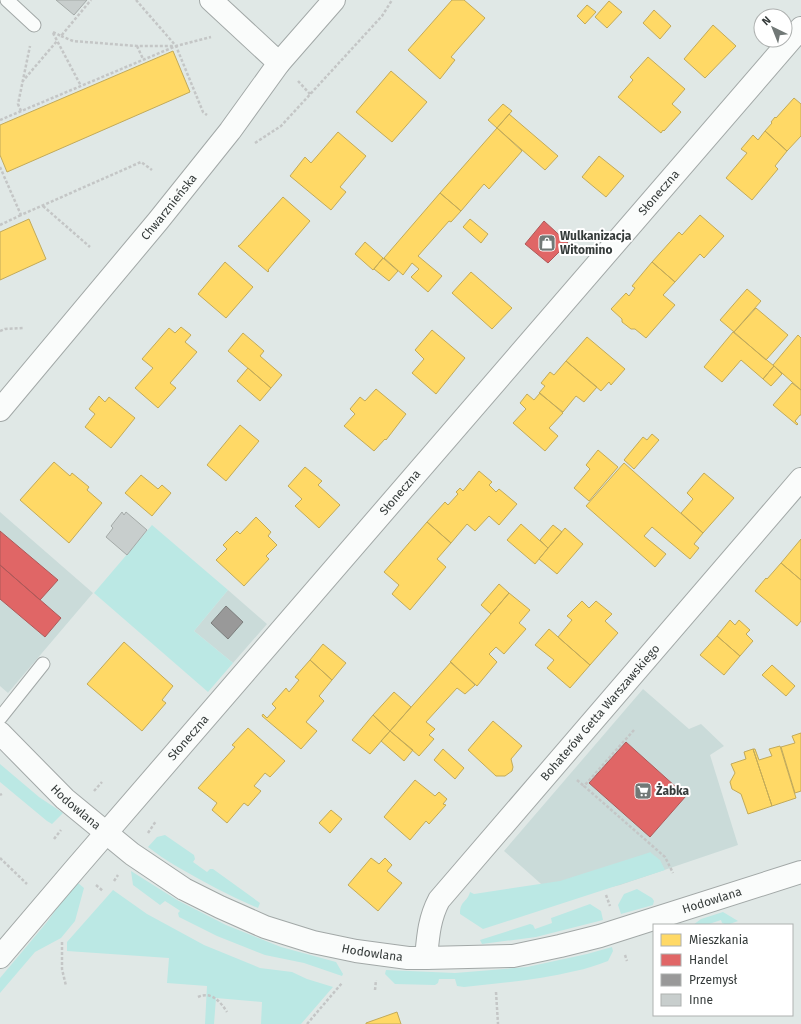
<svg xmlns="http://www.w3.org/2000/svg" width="801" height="1024" font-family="'Fira Sans',sans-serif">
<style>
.built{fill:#cadbd9}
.green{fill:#bbe8e4}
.homes{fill:#ffd966;stroke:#c2aa59}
.shops{fill:#e06666;stroke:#ad5959}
.industry{fill:#999;stroke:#7b7d7c}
.building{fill:#c8cecd;stroke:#a4aaa8}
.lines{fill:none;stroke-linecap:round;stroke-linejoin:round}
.lane-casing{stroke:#a2a8a7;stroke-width:15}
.street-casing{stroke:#a2a8a7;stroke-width:24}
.secondary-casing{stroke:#a2a8a7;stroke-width:24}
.path{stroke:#c4c6c6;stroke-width:2.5;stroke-dasharray:3 2;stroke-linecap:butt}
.lane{stroke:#fafcfb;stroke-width:13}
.street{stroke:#fafcfb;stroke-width:22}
.secondary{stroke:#fafcfb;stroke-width:22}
.labels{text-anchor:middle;stroke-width:4;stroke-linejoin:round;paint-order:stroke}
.street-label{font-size:12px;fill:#353b3a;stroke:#fff}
.poi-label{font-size:12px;font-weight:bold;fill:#353b3a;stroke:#fff;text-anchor:start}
</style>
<rect width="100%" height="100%" fill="#e0e8e6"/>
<path class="built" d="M0 512 93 593 8 693 0 686Z
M228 590 267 624 233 663 194 631Z
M643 689 689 729 701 724 724 746 710 755 738 845 620 885 558 899 504 851Z"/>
<path class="green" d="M152 525 228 590 194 631 233 663 208 692 94 593Z
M0 764 39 797 63 813 52 824 47 821 0 782Z
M165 835 194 855 195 859 193 862 207 872 210 869H213L260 903 258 908C230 896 203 882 176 866 166 860 157 854 148 847L157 837Z
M651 852V853L660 860 665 870 483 929 460 914C460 900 467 903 470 892L474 894 560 881Z
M131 871 177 900 226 925 281 947 336 962 343 974 342 976 304 963 265 955 217 936 179 917 178 913 180 911 179 910 165 901 160 905 133 885Z
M78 883 84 888 75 921 61 938 35 952 0 993V978L47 922 65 897Z
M637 889 652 898 654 901 653 905 621 914 618 905 624 894Z
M113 890 147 914 204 945 260 968 292 972 307 979 333 987 301 1024H261L262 1002 216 998 214 1024H205L207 986 167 983 169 958 67 951V942Z
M590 904 601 911 603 920 536 937 482 944 480 940 530 924 533 925 535 929 552 923 551 918 554 917Z
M723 912 738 921 727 925 722 923 721 920 706 925H693L701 919Z
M612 947 613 951 608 961C597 965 586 969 575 971 538 980 501 983 464 987L457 986 455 979H439L438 983 435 985 395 984 385 974 386 970 455 973 527 967 587 954Z"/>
<path class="homes" d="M452 0H464L485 18 451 57 455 60 440 79 408 50Z
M609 1 622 12 607 28 595 17Z
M587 5 596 12 585 24 577 16Z
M654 10 671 26 660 39 643 23Z
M713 25 736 46 705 78 684 59Z
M173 51 190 92 7 172 0 155V125Z
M648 57 685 89 672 104 681 112 664 131 663 130 661 133 618 97 633 80 630 77Z
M391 71 427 102 392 142 356 112Z
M794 98 801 104V136L787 151 765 131 772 123 771 122 775 117 776 118Z
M503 104 512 111 497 128 488 120Z
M509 114 558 156 545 170 497 128Z
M497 128 522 151 489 189 484 184 461 211 440 193Z
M765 131 787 151 775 166 778 169 752 200 726 178 747 153 741 149 753 135 758 140Z
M338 132 366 156 340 187 346 192 331 210 290 176 305 157 311 163Z
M599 156 624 176 606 197 582 177Z
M440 193 461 211 451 222 449 221 418 256 442 276 428 292 411 277 419 269 412 263 403 275 384 258Z
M283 197 310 221 268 270 269 271 268 272 238 246 240 245Z
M700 215 724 236 704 258 700 254 675 282 652 262 679 232 682 235Z
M29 219 46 259 0 280V232Z
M470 219 488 234 481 243 463 227Z
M365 242 383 258 373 270 355 254Z
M383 258 398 271 389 281 374 269Z
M225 262 253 287 226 318 198 294Z
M652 262 675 282 663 295 675 305 646 338 635 329H631L622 322V319L611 309 626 293 629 296 635 288 632 286Z
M471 272 512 308 492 329 452 293Z
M747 289 761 301 734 332 720 320Z
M756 308 788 335 766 360 734 332Z
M181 327 191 335 185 342 197 352 170 383 176 388 158 408 135 388 153 368 142 359 169 328 175 333Z
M432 330 465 358 436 394 412 373 424 359 415 350Z
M733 332 774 366 763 379 741 360 722 382 704 367Z
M243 333 264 351 260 356 282 375 271 388 228 351Z
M798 335 801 338V390L773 365Z
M587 337 625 369 611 385 609 382 601 391 566 361Z
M566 361 597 387 584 402 576 396 563 412 539 393 545 386 541 383 550 372 554 375Z
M774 366 782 374 771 386 763 379Z
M248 368 271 388 260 401 237 381Z
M792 383 801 390V415H800L795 421 798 424 797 425 773 405Z
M376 389 406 414 386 440 385 439 374 451 344 426 355 414 350 409 360 397 365 401Z
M540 393 563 413 549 428 558 436 545 451 513 423 526 409 520 403 527 394 534 400Z
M99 396 105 402 109 397 135 418 111 448 85 427 95 414 89 409Z
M240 425 259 441 226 481 207 465Z
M652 434 659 440 634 469 624 460 643 437 647 440Z
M598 450 618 467 589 501 574 488 590 469 586 465Z
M54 462 70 476 72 473 89 487 87 490 102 503 69 543 20 500Z
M624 463 703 533 694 544 699 548 690 559 652 527 644 536 666 554 655 567 586 506Z
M305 467 322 481 318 485 340 505 319 528 295 506 302 499 288 486Z
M479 471 492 482 489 485 496 492 499 489 517 504 499 525 489 516 475 531 467 524 451 543 427 522 445 502 448 505 458 494 456 492 460 488 463 491Z
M704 473 734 498 703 533 681 513 693 499 687 493Z
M141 475 158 489 162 485 171 493 152 516 125 493Z
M256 517 271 532 268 536 277 545 266 556 269 559 244 586 216 560 227 549 223 545 237 531 240 534Z
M427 522 451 543 437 559 446 567 410 610 392 594 399 585 384 572Z
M521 524 548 548 535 564 507 540Z
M553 525 562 532 548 548 540 540Z
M565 528 583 544 557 574 539 559Z
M801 539V580L781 563Z
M781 563 801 580V621L797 626 755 591 766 578 767 579Z
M499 584 509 593 491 614 481 605Z
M509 593 530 610 519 623 526 629 504 654 496 647 489 654 497 662 477 686 450 662Z
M582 601 589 608 596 601 612 614 605 621 618 633 590 665 558 637 572 620 567 616Z
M730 620 735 625 739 620 750 630 746 634 753 641 740 656 717 636Z
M549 629 590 665 570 688 547 668 554 660 535 645Z
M717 636 740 656 724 675 700 655Z
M124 642 173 686 162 700 166 703 142 731 87 684Z
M323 644 346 663 332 680 310 660Z
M310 660 332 680 319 696 324 701 306 722 317 731 301 749 262 716 263 714 267 718 276 708 272 704 286 688 289 692 299 680 295 677Z
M451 662 475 685 465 694 457 688 426 722 435 729 429 735 434 739 419 756 390 731Z
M772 665 795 686 786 696 762 675Z
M394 692 411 707 390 731 373 715Z
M373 715 390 731 370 754 352 740Z
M493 721 522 746 511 759 513 767 512 771 505 776H496L468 750Z
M248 728 285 761 270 777 265 773 254 786 261 791 248 806 244 803 227 823 212 810 217 803 198 788 235 747 232 745Z
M390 731 413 750 404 761 381 741Z
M801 733V791L795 793 781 747 795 743 792 736Z
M780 746 796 798 772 806 753 749H755L759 760 772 756 769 749Z
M443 749 464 768 455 779 434 760Z
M753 749 772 806 748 814 741 794 732 789 730 782 735 773 731 764 746 759 744 752Z
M415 780 435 796 439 792 447 799 443 804 446 805 429 824 426 821 410 840 384 817Z
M331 810 342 819 330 833 319 823Z
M371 858 379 864 385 858 392 865 387 871 402 883 378 911 348 885Z
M397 1012 401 1024H366V1023Z"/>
<path class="shops" d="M544 221 568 243 548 263 525 244Z
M0 531 58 580 40 600 0 565Z
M0 565 61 618 45 637 0 599Z
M626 742 686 796 650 837 589 783Z"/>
<path class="industry" d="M226 606 243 622 228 639 211 623Z"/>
<path class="building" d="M56 0H87L74 15Z
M122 512 124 515 126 512 147 530 127 555 106 537 113 528 111 526Z"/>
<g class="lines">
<g class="lane-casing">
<path id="lane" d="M7 0 34 25
M0 718 43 664"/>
</g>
<g class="street-casing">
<g id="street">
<path d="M211 0 279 63"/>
<path id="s1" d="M0 733 65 799 132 854 184 889 220 907 265 927 313 942 356 951 408 958H426L513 956 560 946 600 936 801 872"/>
<path id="s2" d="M0 957 75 869 801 28"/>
<path id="s3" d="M426 958C428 937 429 919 439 900L801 479"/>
</g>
</g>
<g class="secondary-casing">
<g id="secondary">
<path id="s4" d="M0 410 158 221 230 131 279 63 334 0"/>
</g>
</g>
<path class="path" d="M136 0 176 46 203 112 207 115
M53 32 61 36 91 0
M53 33 81 86
M61 36 73 41 137 46H173
M137 46 143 59
M298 81 310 94
M22 82 57 41
M21 111 18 104 30 46
M0 120 176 46 211 37
M255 143 281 126 382 16 392 0
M0 167 21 215 141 162 152 170
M43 206 90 247
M0 225 21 215
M0 331 5 329 24 328
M634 730 584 786 665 857 673 873
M577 780 584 786
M94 791 102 782
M0 795 2 794
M148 833 156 821
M54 839 61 830
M0 858 27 884
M114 881 118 875
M96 885 103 891
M606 895 610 906
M62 942V969L66 986
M625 955 627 961
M375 990 376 980
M496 992 498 1024
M198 997C211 991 220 1001 227 1012
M307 1024 342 983"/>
<use href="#lane" class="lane"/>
<use href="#street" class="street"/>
<use href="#secondary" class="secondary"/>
</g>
<defs>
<g id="shop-square" transform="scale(0.9)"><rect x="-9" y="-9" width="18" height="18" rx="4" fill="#717876" stroke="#fff"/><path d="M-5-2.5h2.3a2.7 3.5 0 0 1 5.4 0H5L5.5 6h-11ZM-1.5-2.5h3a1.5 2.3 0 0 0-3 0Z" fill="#fff"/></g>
<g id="supermarket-square" transform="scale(0.9)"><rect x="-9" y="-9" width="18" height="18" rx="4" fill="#717876" stroke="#fff"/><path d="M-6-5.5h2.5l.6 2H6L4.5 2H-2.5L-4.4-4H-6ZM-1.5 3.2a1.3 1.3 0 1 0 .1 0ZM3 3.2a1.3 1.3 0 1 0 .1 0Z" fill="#fff"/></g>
</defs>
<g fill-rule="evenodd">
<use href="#shop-square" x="547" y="243"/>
<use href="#supermarket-square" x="643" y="791"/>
</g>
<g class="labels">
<g class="street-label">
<text dy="4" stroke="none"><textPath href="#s2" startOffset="1009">Słoneczna</textPath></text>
<text dy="4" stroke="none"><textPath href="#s4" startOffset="264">Chwarznieńska</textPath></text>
<text dy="4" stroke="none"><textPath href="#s2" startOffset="613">Słoneczna</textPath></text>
<text dy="4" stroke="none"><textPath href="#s3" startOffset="307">Bohaterów Getta Warszawskiego</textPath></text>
<text dy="4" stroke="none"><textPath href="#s2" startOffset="289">Słoneczna</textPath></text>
<text dy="4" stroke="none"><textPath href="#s1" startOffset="106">Hodowlana</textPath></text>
<text dy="4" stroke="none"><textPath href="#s1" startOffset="790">Hodowlana</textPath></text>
<text dy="4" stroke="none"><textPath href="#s1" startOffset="442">Hodowlana</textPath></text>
</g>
<g class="poi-label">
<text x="560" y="240">Wulkanizacja<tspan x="560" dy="14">Witomino</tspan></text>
<text x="656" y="795">Żabka</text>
</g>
</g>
<rect x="653" y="924" width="140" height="92" fill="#ffffff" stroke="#aeb1b0"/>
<rect x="661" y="934" width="20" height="12" fill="#ffd966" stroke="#aeb1b0"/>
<text x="689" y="944" font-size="12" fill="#353b3a">Mieszkania</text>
<rect x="661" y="954" width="20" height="12" fill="#e06666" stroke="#aeb1b0"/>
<text x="689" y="964" font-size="12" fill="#353b3a">Handel</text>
<rect x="661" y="974" width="20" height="12" fill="#999999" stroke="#aeb1b0"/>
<text x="689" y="984" font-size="12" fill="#353b3a">Przemysł</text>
<rect x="661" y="994" width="20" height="12" fill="#c8cecd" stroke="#aeb1b0"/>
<text x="689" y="1004" font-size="12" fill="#353b3a">Inne</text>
<g transform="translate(773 28) rotate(317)"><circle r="19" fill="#ffffff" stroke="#aeb1b0"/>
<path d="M0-3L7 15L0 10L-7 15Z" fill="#717876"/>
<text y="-6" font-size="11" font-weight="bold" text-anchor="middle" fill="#353b3a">N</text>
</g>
</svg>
